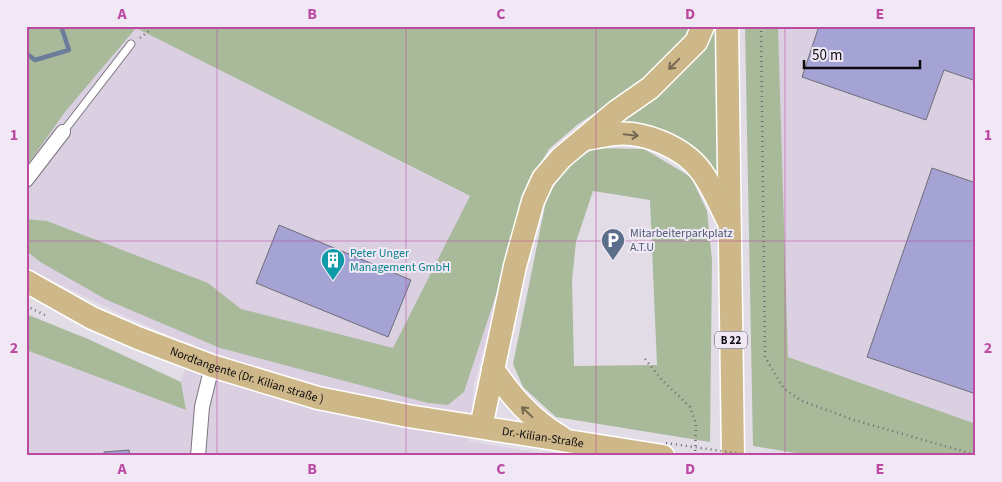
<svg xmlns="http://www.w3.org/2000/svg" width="1002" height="482" font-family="'Source Sans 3',sans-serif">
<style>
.built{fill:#dbd0e2}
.green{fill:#a8ba9a;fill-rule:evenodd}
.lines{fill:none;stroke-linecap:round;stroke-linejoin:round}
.stream{stroke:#6c7d9c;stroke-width:4.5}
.building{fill:#a4a3d3;stroke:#6e6e79}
.service-casing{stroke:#7b757f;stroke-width:9}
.minor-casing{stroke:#7b757f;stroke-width:16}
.primary-casing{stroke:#fff;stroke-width:25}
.path{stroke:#6f6b72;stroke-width:2.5;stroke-dasharray:1 4;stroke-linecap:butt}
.service{stroke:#fff;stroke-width:7}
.minor{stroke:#fff;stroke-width:14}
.primary{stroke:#ceb889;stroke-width:22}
.path-bridge{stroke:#6f6b72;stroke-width:2.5;stroke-dasharray:1 4;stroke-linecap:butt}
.oneway{stroke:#776a52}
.grid{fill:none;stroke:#bc49a2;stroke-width:1;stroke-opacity:0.55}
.labels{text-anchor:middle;stroke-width:4;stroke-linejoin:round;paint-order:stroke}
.shield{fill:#f0e9f5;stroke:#514e54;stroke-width:1}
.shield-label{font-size:11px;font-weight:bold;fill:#0d0b0f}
.service-label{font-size:12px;fill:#4e5e75;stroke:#f0e9f5;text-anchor:start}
.culture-label{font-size:12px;fill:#0d838f;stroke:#f0e9f5;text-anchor:start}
.street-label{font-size:12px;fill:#0d0b0f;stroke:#f0e9f5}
.neatline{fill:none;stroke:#bc49a2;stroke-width:2}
.grid-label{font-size:16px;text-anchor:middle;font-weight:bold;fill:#bc49a2}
</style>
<rect width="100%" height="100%" fill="#e2dce7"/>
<path class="built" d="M778 26H976V424L788 357Z
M136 28 520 222 474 383 469 441 558 456H26V350L186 409 181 382 193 344 182 341 123 315 26 268V167L65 112Z"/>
<path class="green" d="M26 26H693L686 35 646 78 577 125 549 149 530 181 520 222 464 392 448 405 428 403 220 348 107 300 42 263 26 251V219L47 221 208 283 241 309 393 348 470 196 136 28 65 112 26 167Z
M716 26H717L719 184 687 142 653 127 614 124 701 43Z
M745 26H778L788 357 976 424V456H814L753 446Z
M595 148 644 149 691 177 707 211 712 260 710 442 556 417 523 387 513 364 546 201 564 167ZM593 191 650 200 657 365 574 366 572 280 576 242Z
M26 314 88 339 181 382 186 410 26 350Z"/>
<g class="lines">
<path class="stream" d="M26 53 35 60 69 50 61 26"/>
</g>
<path class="building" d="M819 26H976V81L944 70 926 120 802 77Z
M932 168 976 183V394L867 357Z
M279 225 411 280 388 337 256 283Z
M129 450 130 456H104V452Z"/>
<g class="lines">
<g class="service-casing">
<path id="service" d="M63 132 131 44"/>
</g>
<g class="minor-casing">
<path id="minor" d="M26 180 63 132
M198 456 202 407 212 366"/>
</g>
<g class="primary-casing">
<g id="primary">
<path d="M727 26 733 456"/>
<path d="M584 139C594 138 605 135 615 134 644 131 683 147 701 171 712 186 719 203 727 219"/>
<path id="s1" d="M26 281 92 318 138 338 212 366 318 398 408 416 663 456"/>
<path d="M493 369C512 397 532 420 561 437"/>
<path d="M481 427 515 266 533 201 543 179 561 158 617 111 650 88 696 42 703 26"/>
</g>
</g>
<path class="path" d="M761 26 765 357 784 389 802 401 854 420 976 455
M140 38 155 26
M26 306 45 315
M645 359 662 380 690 407 696 424 695 456"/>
<use href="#service" class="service"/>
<use href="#minor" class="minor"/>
<use href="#primary" class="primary"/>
<path class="path-bridge" d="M666 443 756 456"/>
</g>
<defs><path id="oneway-shaft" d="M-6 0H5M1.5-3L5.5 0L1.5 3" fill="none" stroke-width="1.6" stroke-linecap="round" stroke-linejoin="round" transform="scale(1.25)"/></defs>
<g class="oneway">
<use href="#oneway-shaft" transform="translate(674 64) rotate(135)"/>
<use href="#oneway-shaft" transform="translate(631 135) rotate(6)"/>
<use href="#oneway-shaft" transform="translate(527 412) rotate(-137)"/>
</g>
<path class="grid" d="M217 26V456M406 26V456M596 26V456M785 26V456M26 241H976"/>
<defs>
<g id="parking-pin" transform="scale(1.25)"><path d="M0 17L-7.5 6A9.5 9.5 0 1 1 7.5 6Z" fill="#5c6f8a" stroke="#f0e9f5"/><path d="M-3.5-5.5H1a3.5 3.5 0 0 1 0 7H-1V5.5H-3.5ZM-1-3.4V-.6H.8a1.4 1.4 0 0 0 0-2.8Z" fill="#fff"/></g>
<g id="building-pin" transform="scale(1.25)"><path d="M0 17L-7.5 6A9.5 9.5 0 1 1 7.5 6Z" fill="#0f9aa8" stroke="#f0e9f5"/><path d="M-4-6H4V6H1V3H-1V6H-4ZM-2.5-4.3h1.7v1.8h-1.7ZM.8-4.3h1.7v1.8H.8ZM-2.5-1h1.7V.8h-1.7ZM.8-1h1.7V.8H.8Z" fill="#fff"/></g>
</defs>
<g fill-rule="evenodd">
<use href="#parking-pin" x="613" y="240"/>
<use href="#building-pin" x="333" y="260"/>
</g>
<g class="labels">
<rect class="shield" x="715" y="331.5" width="32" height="17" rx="4"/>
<g class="shield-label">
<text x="731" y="344">B 22</text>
</g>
<g class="service-label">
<text x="630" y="237">Mitarbeiterparkplatz<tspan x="630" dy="14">A.T.U</tspan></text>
</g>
<g class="culture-label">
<text x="350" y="257">Peter Unger<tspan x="350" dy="14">Management GmbH</tspan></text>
</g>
<g class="street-label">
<text dy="4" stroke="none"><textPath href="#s1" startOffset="241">Nordtangente (Dr. Kilian straße )</textPath></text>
<text dy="4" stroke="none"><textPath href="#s1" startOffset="544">Dr.-Kilian-Straße</textPath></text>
</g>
</g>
<rect width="1002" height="482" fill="none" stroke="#f0e9f5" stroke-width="55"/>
<path d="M804 60v8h116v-8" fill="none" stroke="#0d0b0f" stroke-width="2.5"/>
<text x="812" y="60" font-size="15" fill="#0d0b0f" stroke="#f0e9f5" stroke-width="4" paint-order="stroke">50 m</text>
<rect x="28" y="28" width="946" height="426" class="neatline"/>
<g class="grid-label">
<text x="122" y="19">A</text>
<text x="312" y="19">B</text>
<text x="501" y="19">C</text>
<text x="690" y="19">D</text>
<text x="880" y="19">E</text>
<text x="14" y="140">1</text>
<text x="988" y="140">1</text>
<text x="14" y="353">2</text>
<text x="988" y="353">2</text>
<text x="122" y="474">A</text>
<text x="312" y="474">B</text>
<text x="501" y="474">C</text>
<text x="690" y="474">D</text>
<text x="880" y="474">E</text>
</g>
</svg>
